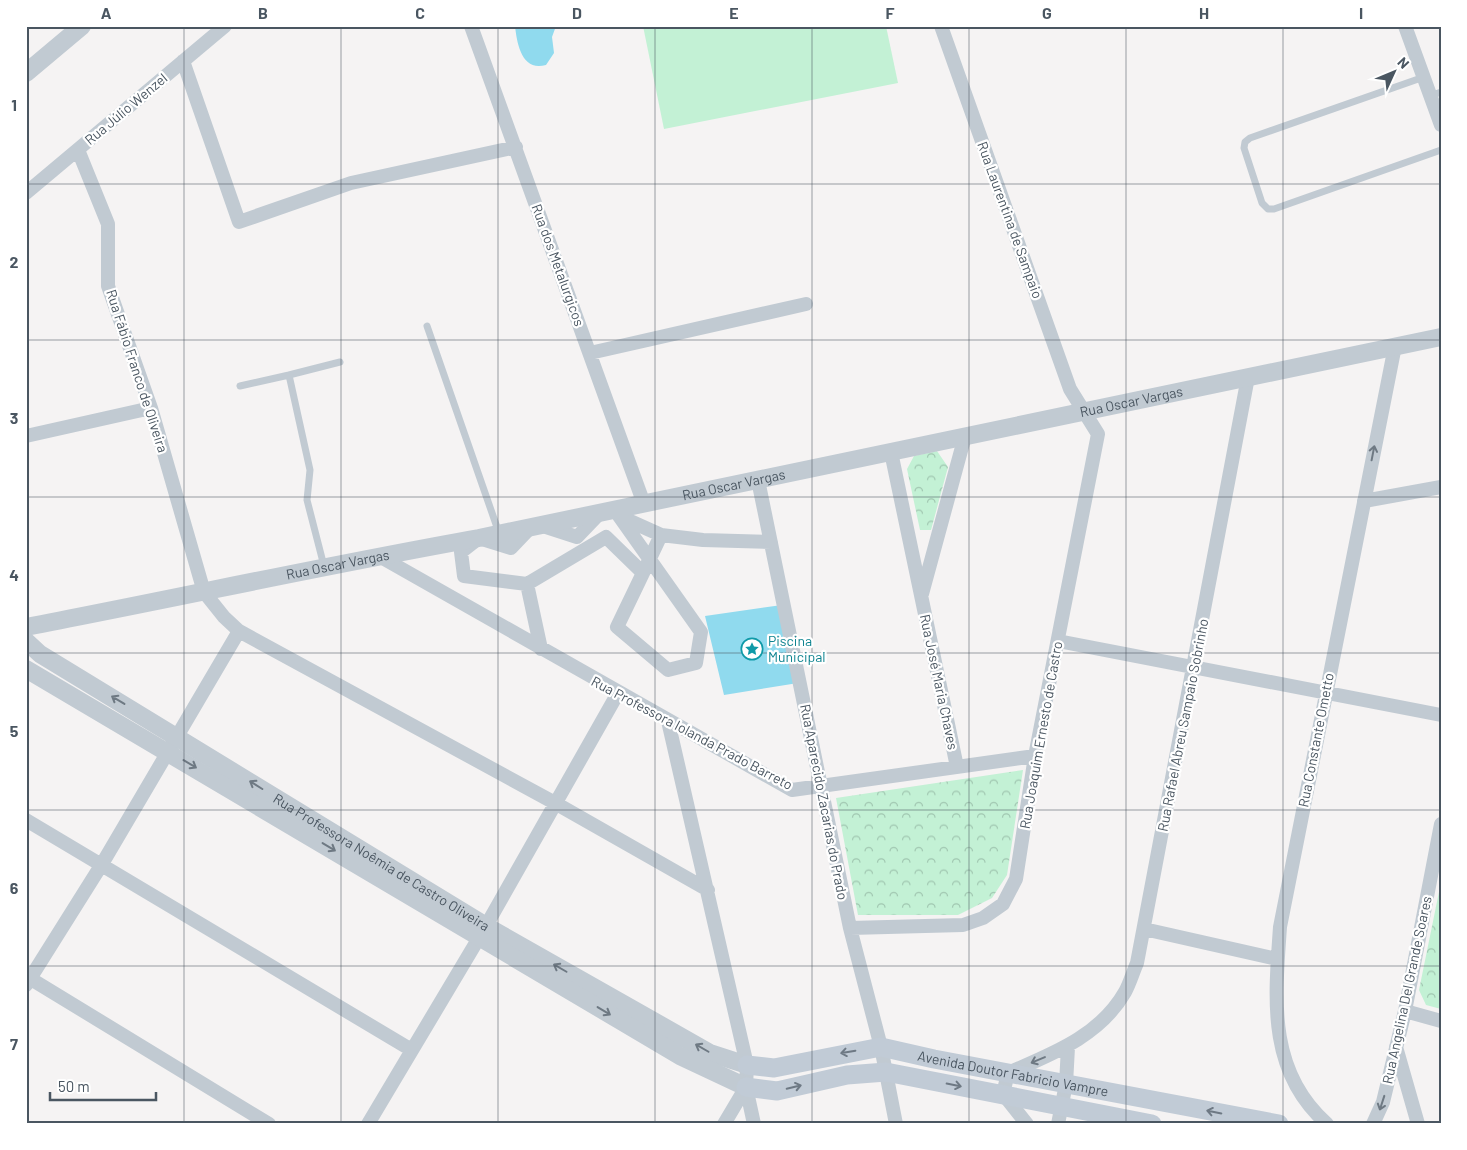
<svg xmlns="http://www.w3.org/2000/svg" width="1467" height="1150" font-family="Barlow,sans-serif">
<style>
.green{fill:#c3f1d5}
.park{fill:url(#park-crowns)}
.water{fill:#90daee}
.lines{fill:none;stroke-linecap:round;stroke-linejoin:round}
.service{stroke:#c1cad2;stroke-width:7}
.minor{stroke:#c1cad2;stroke-width:14}
.tertiary{stroke:#c1cad2;stroke-width:18}
.secondary{stroke:#c1cbd6;stroke-width:19}
.oneway{stroke:#6e7983}
.oneway2{stroke:#6e7984}
.grid{fill:none;stroke:#4a5661;stroke-width:1;stroke-opacity:0.55}
.labels{text-anchor:middle;stroke-width:4.5;stroke-linejoin:round;paint-order:stroke}
.street-label{font-size:14px;fill:#4a5661;stroke:#fff}
.culture-label{font-size:14px;fill:#0d838f;stroke:#fff;text-anchor:start}
.neatline{fill:none;stroke:#4a5661;stroke-width:2}
.grid-label{font-size:16px;text-anchor:middle;font-weight:bold;fill:#4a5661}
</style>
<defs>
<pattern id="park-crowns" width="20" height="18" patternUnits="userSpaceOnUse" patternTransform="scale(1.25)"><rect width="20" height="18" fill="#c3f1d5"/><path d="M2 6a3 3 0 1 1 6 0M12 15a3 3 0 1 1 6 0" fill="none" stroke="#a0c6b0"/></pattern>
</defs>
<rect width="100%" height="100%" fill="#f5f3f3"/>
<path class="green" d="M643 26H886L898 83 664 129Z"/>
<path class="park" d="M937 451 948 467 931 530H920L907 469 914 456Z
M1023 770 1007 875 992 898 958 915H858L836 798Z
M1441 882V1009L1426 1005 1419 990Z"/>
<path class="water" d="M515 26H556L552 37 554 53 546 65C522 72 517 44 515 26Z
M782 605 798 683 724 695 705 616Z"/>
<g class="lines">
<path class="service" d="M1424 77 1250 138 1245 142 1244 148 1262 203 1268 209H1274L1441 150
M1430 96 1441 92
M427 326 499 533
M240 386 289 375
M324 566 307 500 310 470 289 375 340 362"/>
<path class="minor" d="M471 26 644 504
M1405 26 1441 125
M183 61 239 222 351 183 516 147
M78 150 108 224V286L151 408 204 592 224 617 239 631 555 803 708 890
M26 193 225 26
M590 353 806 304
M26 436 151 408
M891 452 957 767
M758 480 850 928 881 1047 896 1124
M1364 501 1441 487
M619 516 701 632 696 663 668 670 617 627C632 596 647 565 661 535
M621 517 661 535 703 540 771 542
M540 525 577 537 600 513
M531 527 511 548 479 538 461 552 464 576 527 584 606 537 643 573
M379 556 792 790 1035 756
M527 584 541 649
M922 594 965 436
M1058 641 1441 715
M668 721 747 1065 746 1087 754 1124
M26 820 410 1049
M850 928 963 925 983 918 1003 904 1016 879 1035 756 1098 434 1070 389 941 26
M1144 929 1277 959
M26 976 269 1124
M26 985 102 864 239 631
M1405 1011 1441 1021
M1396 1047 1418 1124
M368 1124 486 926 618 693
M724 1124 746 1087
M1027 1124 1003 1094 1008 1073C1052 1054 1100 1036 1125 992 1130 983 1133 972 1137 963L1248 377
M1058 1124 1066 1084 1068 1047
M1327 1124C1267 1071 1275 999 1280 927L1395 346
M1373 1124 1383 1102 1405 1011 1441 824"/>
<g class="tertiary">
<path d="M26 73 82 26"/>
<path id="s1" d="M26 627C177 598 327 565 479 538L1441 337"/>
<path id="s2" d="M26 641 40 654 486 926 710 1053 747 1065"/>
<path d="M26 669 680 1056 746 1087"/>
</g>
<g class="secondary">
<path id="s3" d="M747 1065 774 1068 881 1047 934 1059 1279 1124"/>
<path d="M746 1087 777 1091 847 1075 886 1072 1152 1124"/>
</g>
</g>
<defs><path id="oneway-shaft" d="M-6 0H5M1.5-3L5.5 0L1.5 3" fill="none" stroke-width="1.6" stroke-linecap="round" stroke-linejoin="round" transform="scale(1.25)"/></defs>
<g class="oneway">
<use href="#oneway-shaft" transform="translate(1373 453) rotate(-79)"/>
<use href="#oneway-shaft" transform="translate(118 700) rotate(-149)"/>
<use href="#oneway-shaft" transform="translate(190 764) rotate(31)"/>
<use href="#oneway-shaft" transform="translate(256 785) rotate(-148)"/>
<use href="#oneway-shaft" transform="translate(329 847) rotate(31)"/>
<use href="#oneway-shaft" transform="translate(560 968) rotate(-150)"/>
<use href="#oneway-shaft" transform="translate(604 1011) rotate(31)"/>
<use href="#oneway-shaft" transform="translate(702 1048) rotate(-150)"/>
<use href="#oneway-shaft" transform="translate(1038 1060) rotate(157)"/>
<use href="#oneway-shaft" transform="translate(1382 1103) rotate(108)"/>
</g>
<g class="oneway2">
<use href="#oneway-shaft" transform="translate(848 1052) rotate(170)"/>
<use href="#oneway-shaft" transform="translate(954 1085) rotate(11)"/>
<use href="#oneway-shaft" transform="translate(794 1087) rotate(-13)"/>
<use href="#oneway-shaft" transform="translate(1214 1112) rotate(-169)"/>
</g>
<path class="grid" d="M184 26V1124M341 26V1124M498 26V1124M655 26V1124M812 26V1124M969 26V1124M1126 26V1124M1283 26V1124M26 184H1441M26 340H1441M26 497H1441M26 653H1441M26 810H1441M26 966H1441"/>
<defs>
<g id="sight-ring" transform="scale(1.125)"><circle r="9.5" fill="#fff" stroke="#0f9aa8" stroke-width="1.5"/><path d="M0-6L1.8-2.2L6-1.7L2.9 1.2L3.7 5.4L0 3.3L-3.7 5.4L-2.9 1.2L-6-1.7L-1.8-2.2Z" fill="#0f9aa8"/></g>
</defs>
<g fill-rule="evenodd">
<use href="#sight-ring" x="752" y="649"/>
</g>
<g class="labels">
<g class="street-label">
<text transform="translate(126 109) rotate(-40)" y="5">Rua Júlio Wenzel</text>
<text transform="translate(1010 220) rotate(70)" y="5">Rua Laurentina de Sampaio</text>
<text transform="translate(558 265) rotate(70)" y="5">Rua dos Metalurgicos</text>
<text transform="translate(137 371) rotate(72)" y="5">Rua Fábio Franco de Oliveira</text>
<text dy="5" stroke="none"><textPath href="#s1" startOffset="1128">Rua Oscar Vargas</textPath></text>
<text dy="5" stroke="none"><textPath href="#s1" startOffset="722">Rua Oscar Vargas</textPath></text>
<text dy="5" stroke="none"><textPath href="#s1" startOffset="318">Rua Oscar Vargas</textPath></text>
<text transform="translate(939 682) rotate(78)" y="5">Rua José Maria Chaves</text>
<text transform="translate(1183 725) rotate(-79)" y="5">Rua Rafael Abreu Sampaio Sobrinho</text>
<text transform="translate(692 733) rotate(28)" y="5">Rua Professora Iolanda Prado Barreto</text>
<text transform="translate(1041 735) rotate(-80)" y="5">Rua Joaquim Ernesto de Castro</text>
<text transform="translate(1316 740) rotate(-79)" y="5">Rua Constante Ometto</text>
<text transform="translate(824 802) rotate(79)" y="5">Rua Aparecido Zacarias do Prado</text>
<text dy="5" stroke="none"><textPath href="#s2" startOffset="419">Rua Professora Noêmia de Castro Oliveira</textPath></text>
<text transform="translate(1407 990) rotate(-78)" y="5">Rua Angelina Del Grande Soares</text>
<text dy="5" stroke="none"><textPath href="#s3" startOffset="271">Avenida Doutor Fabricio Vampre</textPath></text>
</g>
<g class="culture-label">
<text x="768" y="646">Piscina<tspan x="768" dy="16">Municipal</tspan></text>
</g>
</g>
<rect width="1467" height="1150" fill="none" stroke="#ffffff" stroke-width="55"/>
<g transform="translate(1394 72) rotate(46)" stroke="#ffffff" stroke-width="4" paint-order="stroke">
<path d="M0-4L9 19L0 12L-9 19Z" fill="#4a5661"/>
<text y="-8" font-size="14" font-weight="bold" text-anchor="middle" fill="#4a5661">N</text>
</g>
<path d="M50 1092v8h106v-8" fill="none" stroke="#4a5661" stroke-width="2.5"/>
<text x="58" y="1092" font-size="15" fill="#4a5661" stroke="#ffffff" stroke-width="4" paint-order="stroke">50 m</text>
<rect x="28" y="28" width="1412" height="1094" class="neatline"/>
<g class="grid-label">
<text x="106" y="19">A</text>
<text x="263" y="19">B</text>
<text x="420" y="19">C</text>
<text x="577" y="19">D</text>
<text x="734" y="19">E</text>
<text x="890" y="19">F</text>
<text x="1047" y="19">G</text>
<text x="1204" y="19">H</text>
<text x="1361" y="19">I</text>
<text x="14" y="111">1</text>
<text x="14" y="268">2</text>
<text x="14" y="424">3</text>
<text x="14" y="581">4</text>
<text x="14" y="737">5</text>
<text x="14" y="894">6</text>
<text x="14" y="1050">7</text>
</g>
</svg>
